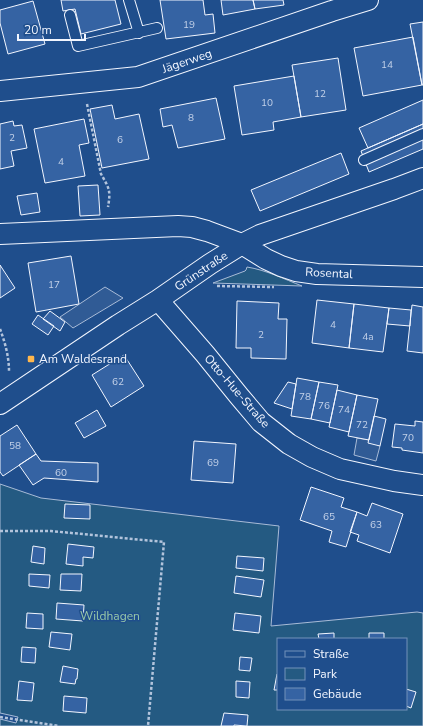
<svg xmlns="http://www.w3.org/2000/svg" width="423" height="726" font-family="'Nunito Sans',sans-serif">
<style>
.green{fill:#245a82;stroke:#a8bbd7;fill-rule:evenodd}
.parking{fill:#305b95;stroke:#a8bbd7}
.building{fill:#3563a3;stroke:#f2f6ff}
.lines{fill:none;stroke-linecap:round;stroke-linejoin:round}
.service-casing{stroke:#f2f6ff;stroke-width:12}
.minor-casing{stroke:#f2f6ff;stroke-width:22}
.path{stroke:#b3c4dc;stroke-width:2.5;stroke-dasharray:3 2;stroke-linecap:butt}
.service{stroke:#1f4e8c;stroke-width:10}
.minor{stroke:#1f4e8c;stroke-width:20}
.poi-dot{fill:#ffb74d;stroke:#1f4e8c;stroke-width:1.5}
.labels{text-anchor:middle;stroke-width:3;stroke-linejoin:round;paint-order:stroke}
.number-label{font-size:10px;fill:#c3d1e8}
.street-label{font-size:12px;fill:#f2f6ff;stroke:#1f4e8c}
.poi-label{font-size:12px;fill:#f2f6ff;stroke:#1f4e8c;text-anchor:start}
.park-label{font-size:12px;fill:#97c8a6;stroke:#1f4e8c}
</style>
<rect width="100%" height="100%" fill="#1f4e8c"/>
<path class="green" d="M247 267C266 270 284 279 302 286L213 283 245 271 246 270Z
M0 484 41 498 279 526 271 626 417 612 423 613V726H0V719L16 723 18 717 0 713ZM278 639H406V709H278Z"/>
<path class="parking" d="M105 287 123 298 73 328 60 317Z
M357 438 369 440 380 446 376 461 354 455Z"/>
<path class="building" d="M61 0H115L121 24 81 34 75 9 63 11Z
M160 0H203L205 15 213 14 215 33 166 39Z
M221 0H253L255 9 223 15Z
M253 0H283L284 5 255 9Z
M33 1 45 44 8 54 0 23V10Z
M423 22V85H422L410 24Z
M413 37 422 85 363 96 354 48Z
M338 58 346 110 301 117 292 65Z
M294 76 301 117 273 122 274 130 242 135 234 86Z
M216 98 225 139 178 148 172 125 163 127 160 109Z
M423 100V124L368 148 359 128Z
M112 105 115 119 139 114 149 159 102 168 90 109Z
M84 119 89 143 79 145 85 176 45 183 34 129Z
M13 121 14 126 22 125 27 148 11 151 14 166 0 169V124Z
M423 124V149L369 172 361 151Z
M341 153 349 174 260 211 251 190Z
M98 185 100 215 80 216 78 186Z
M37 193 40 212 21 215 17 196Z
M71 256 79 304 36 312 28 263Z
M0 265 15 288 0 298Z
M317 300 354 304 349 348 312 343Z
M237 301 279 303 278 319H287L286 359 251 358V348H236Z
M354 304 389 308 383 352 349 348Z
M412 305 423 307V353L407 351Z
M389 308 411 310 410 326 387 324Z
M50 311 65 322 60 331 43 319Z
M38 315 54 326 48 335 32 324Z
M124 355 144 386 111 407 92 375Z
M297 378 319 382 311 419 291 416Z
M288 382 296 384 292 409 274 403Z
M319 382 338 385 330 423 311 419Z
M337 390 357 395 349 432 329 427Z
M357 395 378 399 369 440 348 436Z
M97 410 106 426 84 438 75 423Z
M374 416 386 419 380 446 368 443Z
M415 421 423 422V453L402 450V448L392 447 395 424 415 426Z
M17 425 36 454 3 476 0 472V436Z
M194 441 236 444 233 483 191 480Z
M36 454 41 461 98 463V482L44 478 33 485 19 465Z
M311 487 344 498 341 507 357 512 346 547 329 542 332 531 300 520Z
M372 503 403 514 390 553 357 541 359 535 350 532 357 512 367 516Z
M65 504 90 505V519L64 518Z
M68 544 94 547 93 558 83 557V566L66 564Z
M33 546 45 548 44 564 31 562Z
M237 556 264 558 263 571 236 568Z
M29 574 50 575 49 588 29 586Z
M61 574H82L81 591 60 590Z
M236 576 264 580 261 597 234 593Z
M57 603 84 605 83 621 56 619Z
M27 613 43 614V629L26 628Z
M235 613 261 616 259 633 233 630Z
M51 632 72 634 70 650 49 647Z
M334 633V639H319L318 634Z
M369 633H384V639H369Z
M22 647 36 648 35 663 21 662Z
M240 657 252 658 250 671 239 670Z
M63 666 78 669 77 679H76L75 684 60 682Z
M277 674H278V690H274Z
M19 681 34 683 32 701 17 700Z
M236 681 250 682 249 698 236 697Z
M406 689 416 692 411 708 406 706Z
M64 696 87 698 86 713 63 711Z
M224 713 248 715 247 726 234 725V726H221Z"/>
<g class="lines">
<g class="service-casing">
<path id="service" d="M129 0 139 33
M70 15 78 46 157 28
M364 160 423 134"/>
</g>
<g class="minor-casing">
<path id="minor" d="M0 91 138 77 332 11 368 0
M0 234 178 226 192 227 207 231 242 244 266 259 281 266 296 271 317 274 423 277
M158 300 205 354 239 396 261 422 289 444 312 457 340 469 394 481 423 485
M0 404 118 325 158 300 210 264 242 244 260 235 394 189 423 178"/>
</g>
<path class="path" d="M87 104 101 174C109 188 111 190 108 207
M217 286 274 287
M0 329C5 342 9 357 9 371
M0 531H51L164 542 148 726
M0 717 59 726"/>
<use href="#service" class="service"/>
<use href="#minor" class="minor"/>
</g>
<rect class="poi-dot" x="27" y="355" width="8" height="8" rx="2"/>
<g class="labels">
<g class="number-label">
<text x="189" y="28">19</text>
<text x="387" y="68">14</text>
<text x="320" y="97">12</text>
<text x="267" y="106">10</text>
<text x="191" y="121">8</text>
<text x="12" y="141">2</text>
<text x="120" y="143">6</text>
<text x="61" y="165">4</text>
<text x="54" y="288">17</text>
<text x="333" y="328">4</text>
<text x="261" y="338">2</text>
<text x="368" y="340">4a</text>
<text x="118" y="385">62</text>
<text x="305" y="400">78</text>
<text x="324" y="409">76</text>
<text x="344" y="413">74</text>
<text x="362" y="428">72</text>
<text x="408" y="441">70</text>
<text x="15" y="449">58</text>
<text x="213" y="466">69</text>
<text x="61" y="476">60</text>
<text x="329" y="520">65</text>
<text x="376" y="528">63</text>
</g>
<g class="street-label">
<text transform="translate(187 61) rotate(-19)" y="4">Jägerweg</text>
<text transform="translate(201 271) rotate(-34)" y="4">Grünstraße</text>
<text transform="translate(329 273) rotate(3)" y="4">Rosental</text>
<text transform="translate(237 391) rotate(49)" y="4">Otto-Hue-Straße</text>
</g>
<g class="poi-label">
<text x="39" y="363">Am Waldesrand</text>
</g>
<g class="park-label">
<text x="110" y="620">Wildhagen</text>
</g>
</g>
<rect x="277" y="638" width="130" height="72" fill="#1f4e8c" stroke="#7391ba"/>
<rect x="285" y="651" width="20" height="6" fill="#1f4e8c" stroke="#7391ba"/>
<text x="313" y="658" font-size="12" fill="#f2f6ff">Straße</text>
<rect x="285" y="668" width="20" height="12" fill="#245a82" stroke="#7391ba"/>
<text x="313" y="678" font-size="12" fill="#f2f6ff">Park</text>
<rect x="285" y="688" width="20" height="12" fill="#3563a3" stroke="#7391ba"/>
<text x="313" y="698" font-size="12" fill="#f2f6ff">Gebäude</text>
<path d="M18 34v6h67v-6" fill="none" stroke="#f2f6ff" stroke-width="2"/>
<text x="24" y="34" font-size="12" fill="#f2f6ff" stroke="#1f4e8c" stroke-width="3" paint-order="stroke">20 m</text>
</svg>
